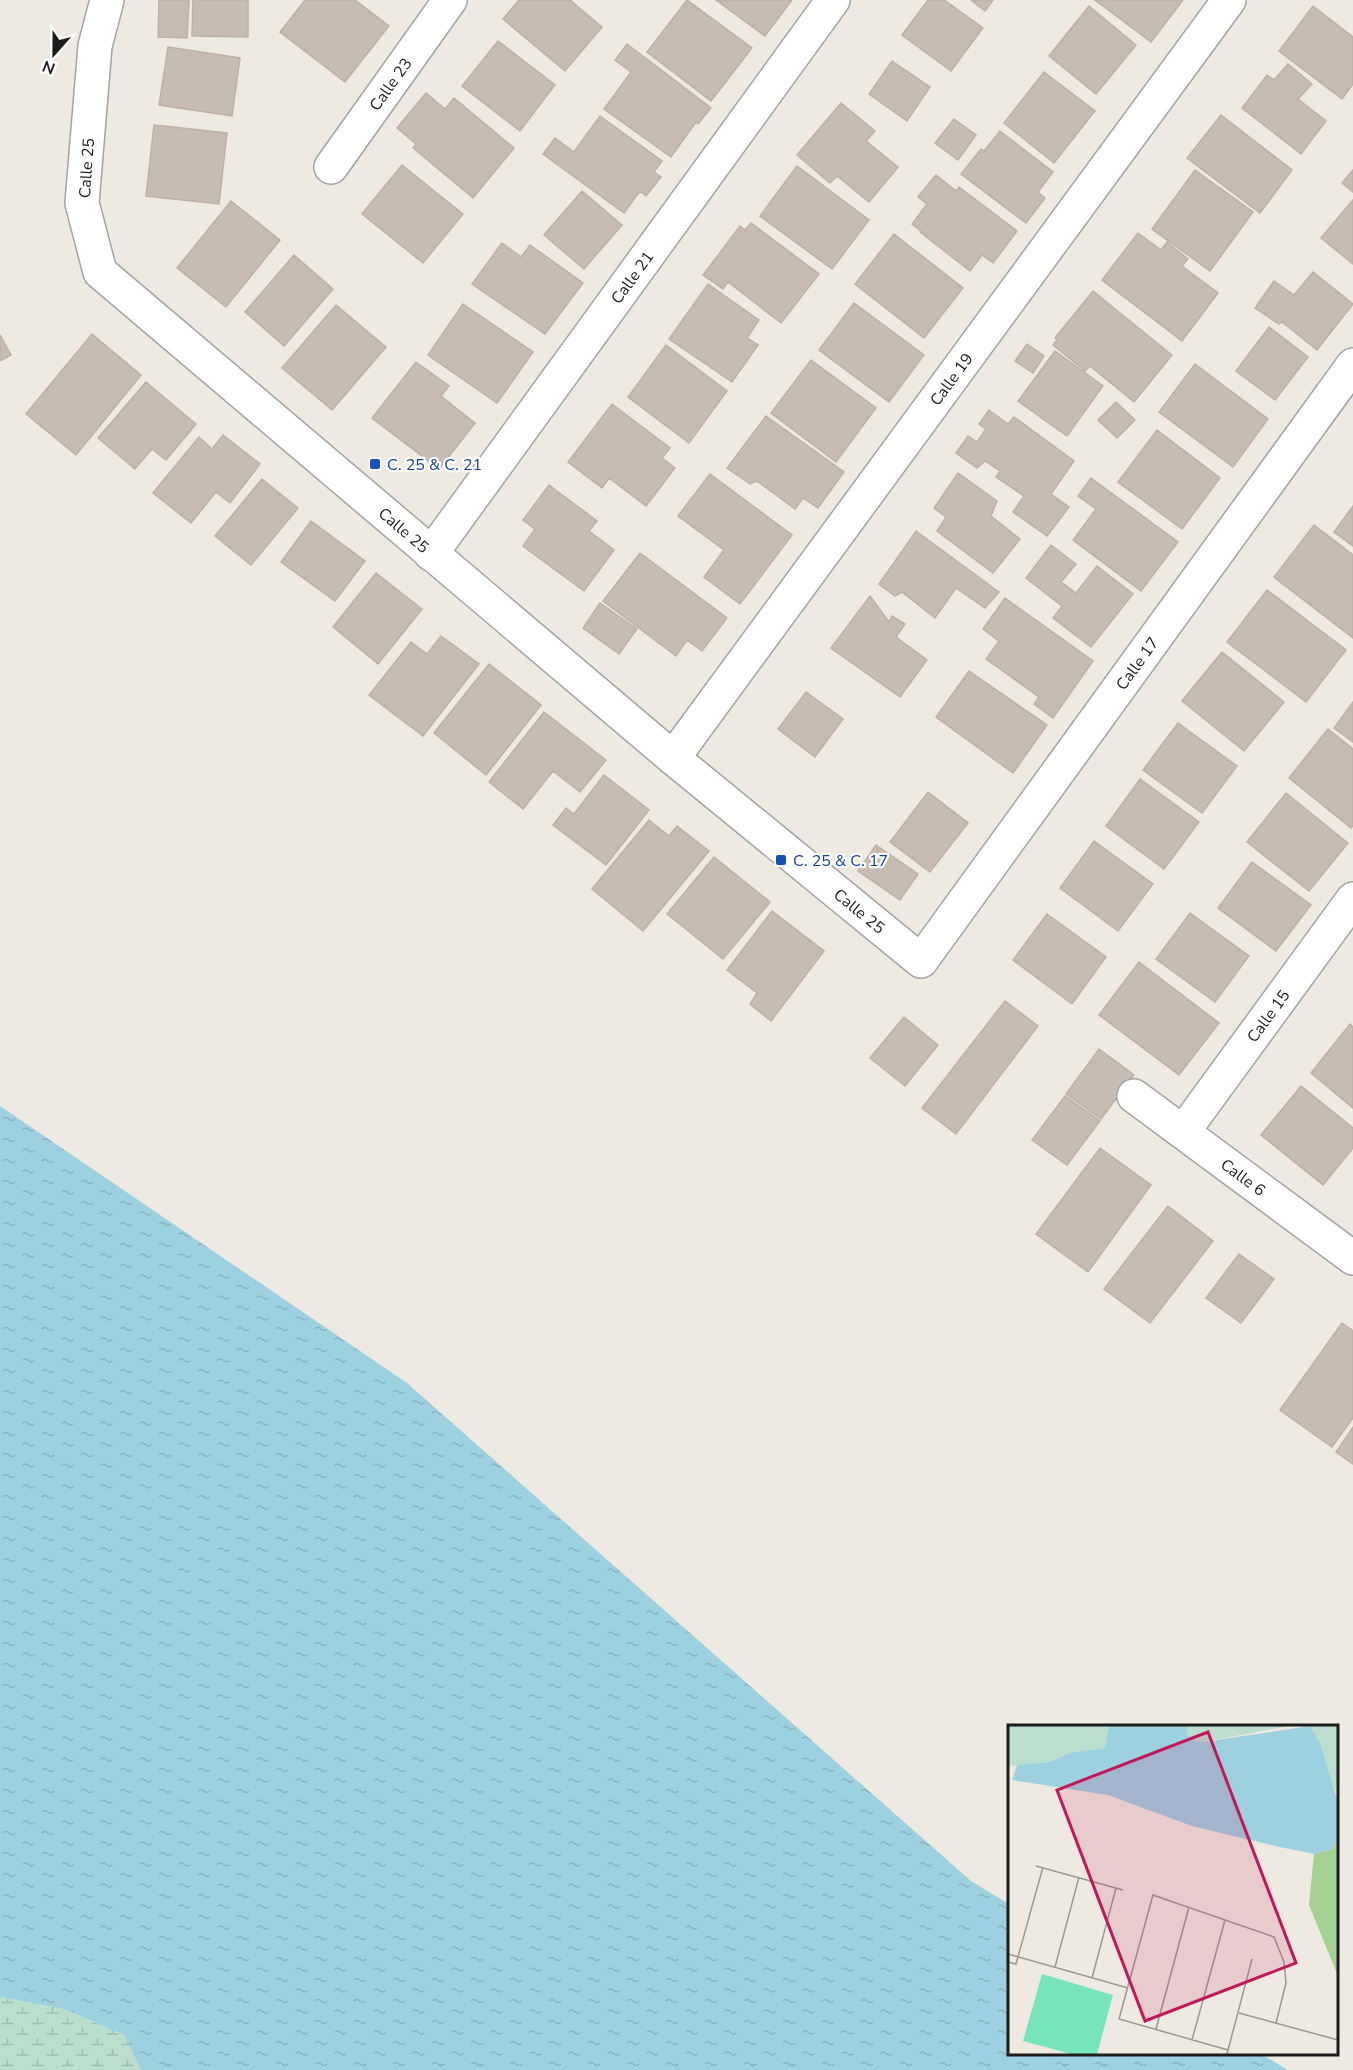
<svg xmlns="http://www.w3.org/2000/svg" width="1353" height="2070" font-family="'Nunito Sans',sans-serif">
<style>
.wetland{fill:url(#wetland-marsh)}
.water{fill:url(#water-ripples)}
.building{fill:#c6bcb4;stroke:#c1b0a2;stroke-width:1.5}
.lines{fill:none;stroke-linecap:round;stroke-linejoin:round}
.street-casing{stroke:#a3a3a3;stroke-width:36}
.street{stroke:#fff;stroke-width:33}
.transit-dot{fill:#1a4fb4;stroke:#fff;stroke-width:2}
.labels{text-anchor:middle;stroke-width:4.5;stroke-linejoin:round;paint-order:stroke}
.street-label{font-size:16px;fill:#1c1c1c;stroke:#fff}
.transit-label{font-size:16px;fill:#164399;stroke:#fff;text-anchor:start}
.inset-road{fill:none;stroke:#9a9892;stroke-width:1.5}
.view{fill:#c2185b;fill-opacity:0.15;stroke:#c2185b;stroke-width:3}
.inset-edge{fill:none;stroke:#1c1c1c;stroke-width:3}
</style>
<defs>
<pattern id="wetland-marsh" width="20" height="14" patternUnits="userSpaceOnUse" patternTransform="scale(1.5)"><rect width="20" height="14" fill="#bcdece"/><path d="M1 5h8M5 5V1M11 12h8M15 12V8" fill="none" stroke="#a1beb0"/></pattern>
<pattern id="water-ripples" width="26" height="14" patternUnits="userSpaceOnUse" patternTransform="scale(1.5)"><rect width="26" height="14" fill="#9ed1e0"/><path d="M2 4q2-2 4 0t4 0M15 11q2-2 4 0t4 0" fill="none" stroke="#88b3c0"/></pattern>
</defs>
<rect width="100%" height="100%" fill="#eeeae1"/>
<path class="wetland" d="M0 1997 64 2009 124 2035 141 2070H0Z"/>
<path class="water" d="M0 1106 407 1383 971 1881 1009 1904 1010 2054H1261L1288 2070H141L124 2035 64 2009 0 1997Z"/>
<path class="building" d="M159 0H189L187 38 158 37Z
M193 0H248V37L192 36Z
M305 0H355L389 26 345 82 280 32Z
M519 0H570L602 27 565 71 503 19Z
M687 0 752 48 711 101 647 52Z
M716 0H792L765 36Z
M928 0H944L983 28 951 71 902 35Z
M971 0H993L985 11Z
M1095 0H1183L1151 42Z
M1089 6 1136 45 1096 94 1049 56Z
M1313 6 1353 37V84L1342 99 1279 51Z
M498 41 555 85 520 131 462 86Z
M627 44 711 108 698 124 696 122 671 157 604 109 631 72 615 60Z
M168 47 240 58 232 116 159 105Z
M892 61 930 87 907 121 869 94Z
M1288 64 1312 84 1298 99 1326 121 1301 154 1242 108 1267 75 1274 80Z
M1044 72 1095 111 1054 163 1004 123Z
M426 93 445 109 454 98 514 148 473 198 413 148 416 144 397 128Z
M841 103 875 131 866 141 898 167 869 202 837 176 830 183 797 155Z
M1221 115 1292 170 1260 213 1187 158Z
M600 116 662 161 654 172 661 177 646 196 640 191 624 213 543 154 555 138 574 152Z
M954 119 976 135 958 160 935 143Z
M154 125 227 133 219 204 146 196Z
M1000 131 1053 172 1038 192 1045 198 1026 223 961 174 981 149 984 151Z
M402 165 463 214 423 263 362 214Z
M797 166 869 220 832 269 760 216Z
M1195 170 1253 212 1210 271 1152 229Z
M1353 170V192L1342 183Z
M936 175 956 191 959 187 1017 231 993 263 982 255 970 271 920 232 921 231 912 224 927 204 918 197Z
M582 191 622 225 584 269 544 235Z
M1353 200V264L1321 238Z
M231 201 280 240 226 307 177 268Z
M751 223 819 274 781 323 728 282 723 289 703 275 740 226 745 230Z
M1138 233 1161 250 1167 242 1188 259 1182 266 1218 293 1182 341 1102 280Z
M894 234 963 288 924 338 855 284Z
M502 243 521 257 530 245 583 283 545 334 472 284Z
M294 255 333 289 284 346 245 312Z
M1313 272 1353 304 1317 350 1282 322 1279 324 1255 308 1274 281 1294 295Z
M708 284 759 320 747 338 758 345 732 382 669 339Z
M1093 291 1172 355 1134 402 1090 366 1085 371 1053 345 1057 340 1055 338Z
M854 303 924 355 889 402 819 350Z
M463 304 533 352 497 403 428 355Z
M336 305 386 347 332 410 282 368Z
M1269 327 1308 357 1275 400 1236 371Z
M92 334 141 375 76 455 26 414Z
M0 335 11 355 0 361Z
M1027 344 1044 356 1033 373 1015 361Z
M666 345 727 391 689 443 628 397Z
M1055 351 1103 386 1067 436 1018 401Z
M811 360 876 408 836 462 771 413Z
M416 362 449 386 441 396 475 423 439 469 372 418Z
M1195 364 1268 419 1233 467 1159 412Z
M146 382 196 424 166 460 152 449 135 469 98 438Z
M1116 402 1135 420 1117 438 1098 420Z
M612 404 670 448 662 458 675 468 646 506 609 478 602 488 568 462Z
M989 410 1008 424 1014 417 1074 461 1051 494 1069 507 1047 536 1013 512 1024 496 996 477 1000 471 985 461 977 468 956 453 968 436 977 442 986 429 979 424Z
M766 416 844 472 818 508 803 498 795 509 757 481 750 484 727 468Z
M1157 430 1220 478 1182 529 1118 482Z
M223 435 260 464 230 503 216 492 191 523 153 493 199 437 212 449Z
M958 473 997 501 991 516 1020 539 993 573 937 531 946 517 934 508Z
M710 474 792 535 740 604 704 577 724 550 678 516Z
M1091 478 1178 542 1141 591 1073 540 1096 509 1078 496Z
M262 479 298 508 251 565 215 536Z
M549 485 597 521 589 531 614 550 584 591 523 546 535 529 523 520Z
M1353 506V546L1334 532Z
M311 521 365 561 335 601 281 562Z
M1314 525 1353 555V638L1274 577Z
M916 531 999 592 985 608 956 588 935 618 902 592 895 596 879 584Z
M1051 545 1076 564 1061 582 1076 593 1097 566 1133 594 1091 647 1053 618 1062 606 1026 578Z
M640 553 727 618 702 651 687 640 676 656 603 601Z
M376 573 422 609 378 664 333 627Z
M1267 590 1346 650 1306 702 1227 642Z
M870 596 889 622 892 616 905 624 896 637 927 660 900 697 831 648Z
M1005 598 1093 661 1053 718 1034 704 1039 697 986 659 999 641 983 629Z
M600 603 637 629 619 654 583 628Z
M441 636 479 664 423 736 369 695 411 642 427 654Z
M1222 652 1284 702 1244 751 1182 701Z
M489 664 541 705 486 775 434 733Z
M969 671 1047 725 1013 773 936 717Z
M806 692 843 719 815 757 778 729Z
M1353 702V742L1334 728Z
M544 712 606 760 580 792 553 771 523 809 489 782Z
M1178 723 1237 766 1202 813 1143 770Z
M1328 729 1353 749V826L1351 828 1289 778Z
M604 775 649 810 606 865 553 825 566 808 574 814Z
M1140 779 1199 822 1164 869 1106 826Z
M928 792 968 823 930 872 890 842Z
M1286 793 1348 843 1309 891 1247 842Z
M649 820 669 836 677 826 709 851 643 931 592 889Z
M1094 841 1153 884 1118 931 1060 888Z
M876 845 918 874 900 900 858 871Z
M714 857 770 902 723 959 667 914Z
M1252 862 1311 905 1276 951 1218 908Z
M772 911 824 951 771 1021 750 1004 757 993 727 970Z
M1190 913 1249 956 1215 1002 1156 959Z
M1047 914 1106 957 1072 1004 1013 960Z
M1139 962 1219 1023 1179 1075 1099 1015Z
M1005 1001 1038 1026 956 1134 922 1108Z
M904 1017 938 1045 905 1086 870 1058Z
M1350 1024 1353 1027V1108L1311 1073Z
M1099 1049 1134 1075 1101 1119 1066 1094Z
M1301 1086 1353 1128V1148L1323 1185 1261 1135Z
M1065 1096 1100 1121 1067 1165 1032 1140Z
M1100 1148 1151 1185 1088 1272 1036 1234Z
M1168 1206 1213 1241 1150 1323 1104 1289Z
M1239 1254 1274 1279 1241 1323 1206 1298Z
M1342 1323 1353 1331V1418L1332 1447 1280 1410Z
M1353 1427V1464L1336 1452Z"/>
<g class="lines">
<g class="street-casing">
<g id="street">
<path id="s1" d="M107 0 95 46 82 203 100 272 673 758 921 961 1353 365"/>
<path id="s2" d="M331 167 450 0"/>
<path id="s3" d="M431 554 833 0"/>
<path id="s4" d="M673 758 1229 0"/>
<path id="s5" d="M1134 1096 1353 1258"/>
<path id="s6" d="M1183 1132 1353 899"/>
</g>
</g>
<use href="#street" class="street"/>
</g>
<g class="transit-dot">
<rect x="369" y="458" width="12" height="12" rx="3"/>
<rect x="775" y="854" width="12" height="12" rx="3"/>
</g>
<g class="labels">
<g class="street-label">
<text dy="6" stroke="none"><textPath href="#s2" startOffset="102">Calle 23</textPath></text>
<text transform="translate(86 168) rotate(-86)" y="6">Calle 25</text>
<text dy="6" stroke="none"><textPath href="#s3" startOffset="342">Calle 21</textPath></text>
<text dy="6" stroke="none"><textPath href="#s4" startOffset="470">Calle 19</textPath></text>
<text dy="6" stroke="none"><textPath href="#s1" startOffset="675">Calle 25</textPath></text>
<text dy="6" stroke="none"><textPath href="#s1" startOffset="1716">Calle 17</textPath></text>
<text dy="6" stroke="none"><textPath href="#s1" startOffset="1269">Calle 25</textPath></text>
<text dy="6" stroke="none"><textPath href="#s6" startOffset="144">Calle 15</textPath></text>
<text dy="6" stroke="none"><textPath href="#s5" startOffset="136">Calle 6</textPath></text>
</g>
<g class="transit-label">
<text x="387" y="470">C. 25 &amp; C. 21</text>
<text x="793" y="866">C. 25 &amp; C. 17</text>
</g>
</g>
<g transform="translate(1008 1725)">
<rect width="330" height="330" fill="#eeeae1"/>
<path d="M330 112V251L301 180 306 129 325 124Z" fill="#a5d192"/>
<path d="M1 1H101L98 23 61 28 42 37 0 41ZM180 1H282L195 17H187L179 9ZM302 1H330V64L326 67 312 18Z" fill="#bcdece"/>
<path d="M34 249 105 270 89 329H63L15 316Z" fill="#78e4bb"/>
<path d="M101 1H180L179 9 187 16 195 17 302 1 312 18 330 77V112L325 124 306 129 267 121 184 101 100 70 4 55 9 40 42 37 61 28 97 23Z" fill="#9ed1e0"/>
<path class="inset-road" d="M28 141 115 165M0 229 120 263M0 237 8 239 35 142M47 242 71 152M84 253 108 163M231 288 330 315M148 304 181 182M184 315 217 195M220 325 111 294 145 170 266 212 276 237 278 258 268 298M219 329 244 234"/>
<path class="view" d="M200 7 288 238 137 296 49 65Z"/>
<rect width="330" height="330" class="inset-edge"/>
</g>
<g transform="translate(54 54) rotate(201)" stroke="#ffffff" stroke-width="4.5" paint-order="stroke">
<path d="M0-4.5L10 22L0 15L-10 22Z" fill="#1c1c1c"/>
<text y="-9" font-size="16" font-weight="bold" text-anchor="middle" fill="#1c1c1c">N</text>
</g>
</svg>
